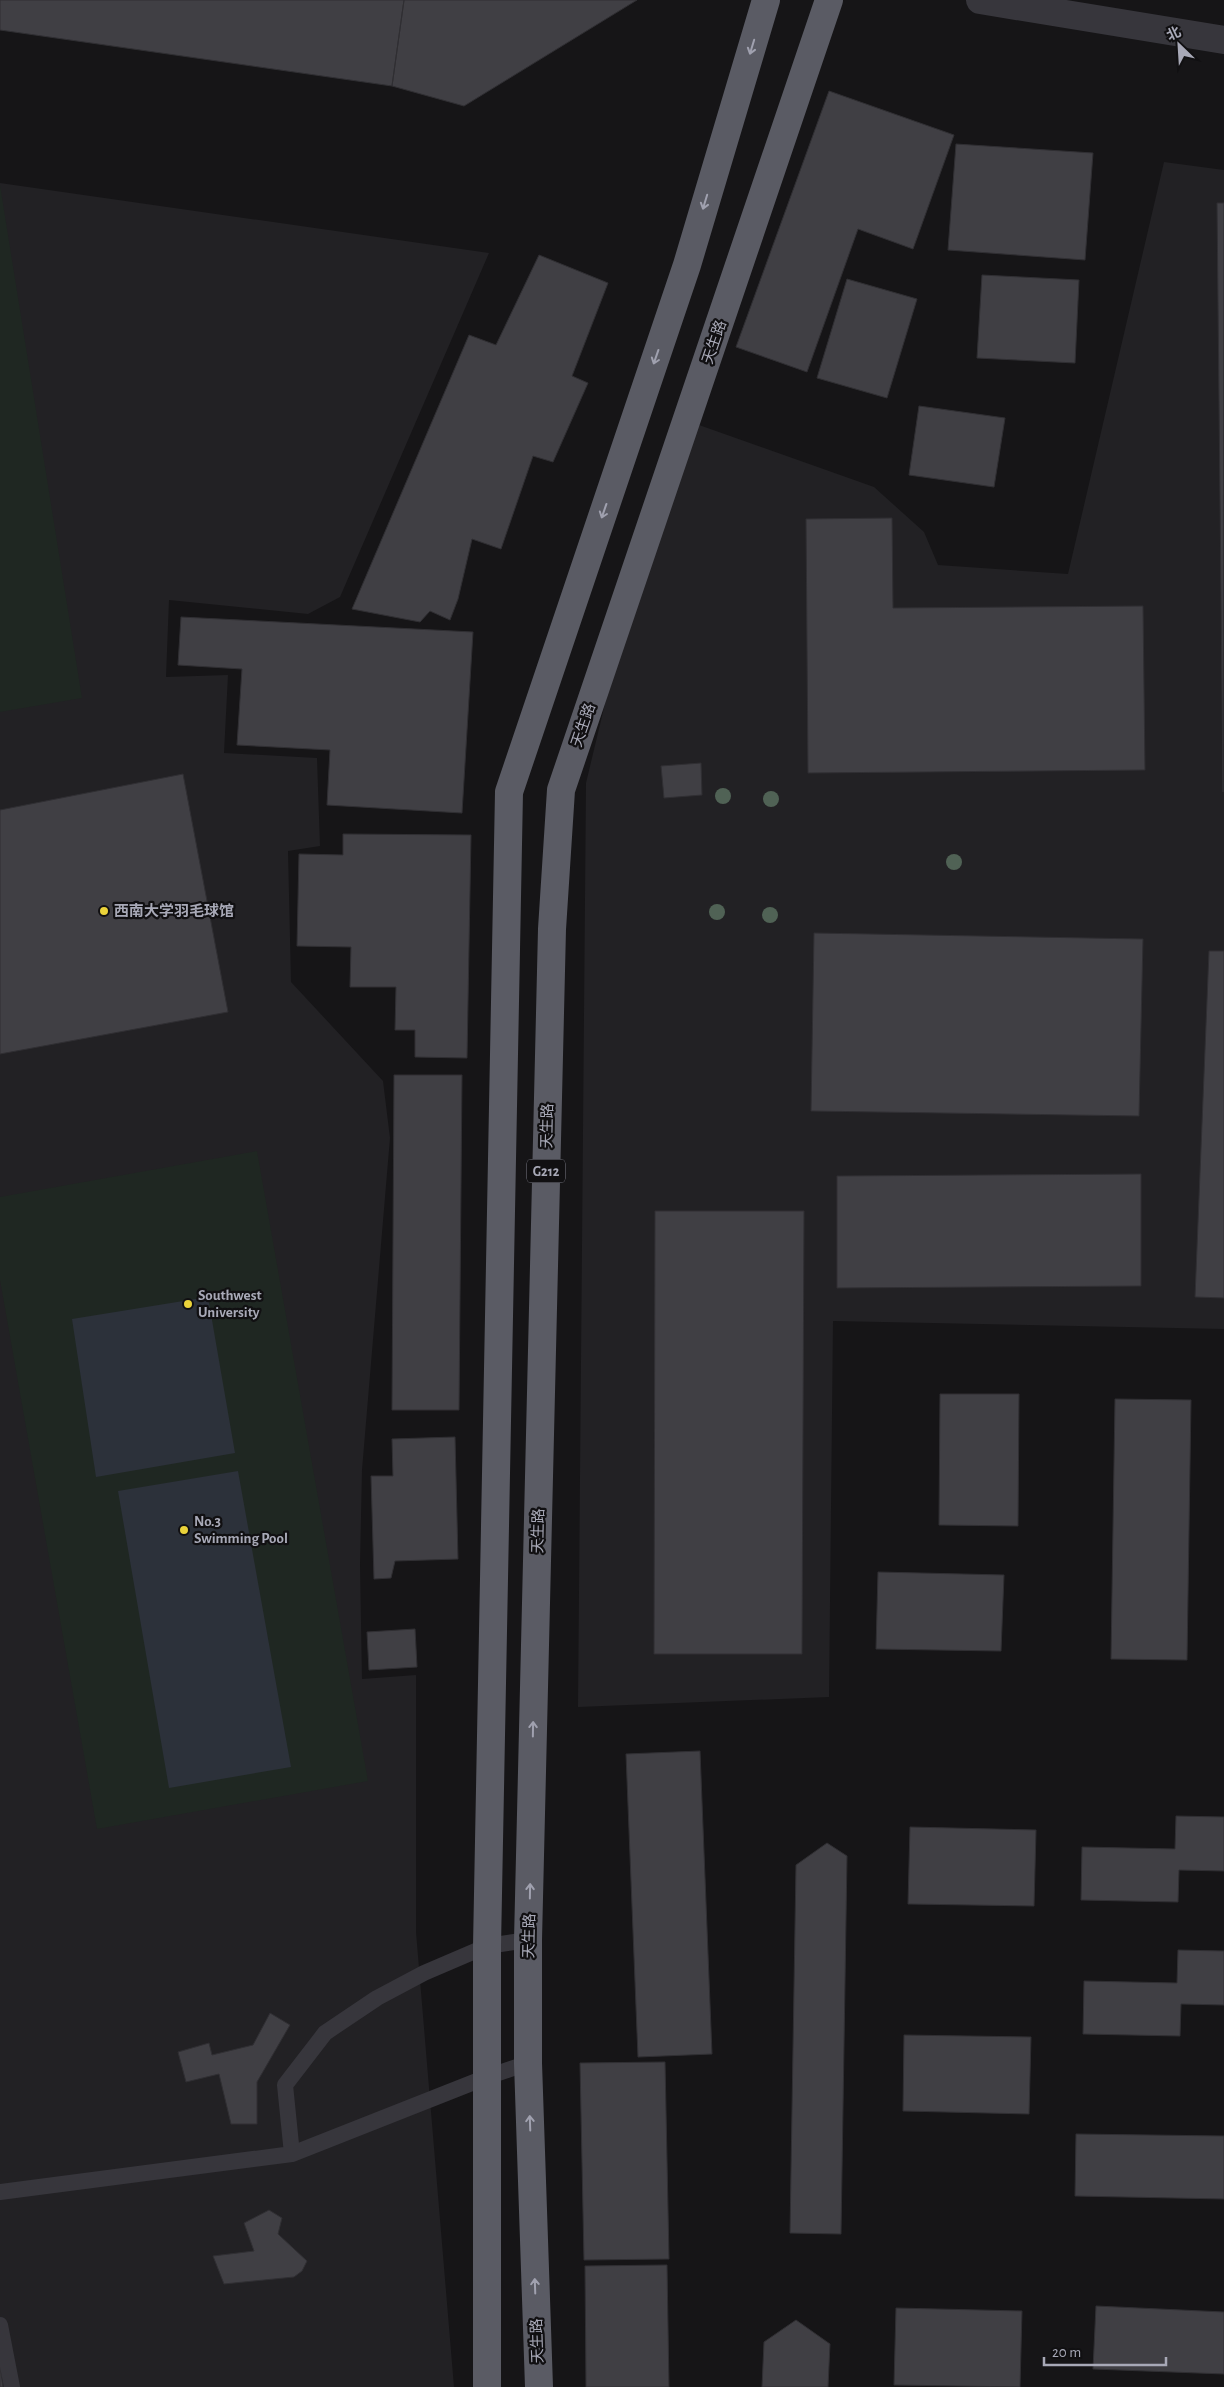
<svg xmlns="http://www.w3.org/2000/svg" width="1224" height="2387" font-family="'Alegreya Sans','Noto Sans SC',sans-serif">
<style>
.built{fill:#222124}
.green{fill:#1f2722}
.water{fill:#2c313a}
.building{fill:#403f44;stroke:#302f33}
.lines{fill:none;stroke-linecap:round;stroke-linejoin:round}
.service{stroke:#37363c;stroke-width:16}
.tertiary{stroke:#37363c;stroke-width:28}
.trunk{stroke:#5a5b64;stroke-width:28}
.tree{fill:#506255}
.oneway{stroke:#a0a1af}
.poi-dot{fill:#ebd33a;stroke:#111012;stroke-width:2}
.labels{text-anchor:middle;stroke-width:4.5;stroke-linejoin:round;paint-order:stroke}
.shield{fill:#111012;stroke:#7b7b86;stroke-width:1}
.shield-label{font-size:14px;font-weight:bold;fill:#a8a9b7}
.street-label{font-size:15px;fill:#a8a9b7;stroke:#111012}
.poi-label{font-size:15px;font-weight:bold;fill:#a8a9b7;stroke:#111012;text-anchor:start}
</style>
<rect width="100%" height="100%" fill="#161517"/>
<path class="built" d="M1164 162 1224 170V1329L833 1321 829 1697 578 1707 586 783 632 591 699 425 874 487 924 532 938 565 1068 574Z
M0 183 489 253 340 597 308 614 169 600 166 677 228 675 224 753 317 758 320 846 288 851 291 982 383 1081 390 1138 362 1470 360 1565 362 1679 416 1675V1932L454 2387H0Z"/>
<path class="green" d="M0 185 82 698 0 712Z
M257 1151 368 1781 97 1829 0 1280V1197Z"/>
<path class="water" d="M208 1297 235 1453 96 1477 72 1319Z
M238 1471 291 1767 169 1788 118 1491Z"/>
<path class="building" d="M0 0H404L392 86 0 30Z
M404 0H637L464 106 392 86Z
M829 91 954 135 913 249 858 229 807 372 736 347Z
M956 144 1093 153 1085 260 948 250Z
M1217 203H1224L1223 792Z
M539 255 608 283 572 376 588 383 553 462 533 456 501 549 472 539 458 599 450 620 430 611 420 622 352 609 469 335 496 345Z
M982 275 1079 280 1075 363 977 358Z
M847 279 917 299 887 398 817 378Z
M919 406 1005 418 994 487 909 475Z
M892 518 893 608 1143 606 1145 770 808 773 806 519Z
M181 617 473 632 462 813 327 805 330 750 237 745 242 669 178 665Z
M701 763 702 795 664 798 661 766Z
M183 774 228 1012 0 1054V810Z
M343 834 471 835 467 1058 415 1057V1030H395L396 987H350L351 947 297 946 299 854 343 855Z
M814 933 1143 939 1139 1116 811 1111Z
M1209 951H1224V1298L1195 1297Z
M394 1075H462L459 1410H392Z
M1141 1174V1286L837 1288V1176Z
M655 1211H804L802 1654H654Z
M940 1394H1019L1018 1526 939 1525Z
M1115 1399 1191 1400 1187 1660 1111 1659Z
M455 1437 458 1559 395 1561 391 1578 374 1579 371 1476H393L392 1439Z
M878 1572 1004 1575 1001 1651 876 1649Z
M415 1629 417 1667 369 1670 367 1632Z
M700 1751 712 2054 638 2057 626 1754Z
M1176 1816 1224 1817V1871L1179 1870 1178 1902 1081 1900 1082 1847 1175 1849Z
M910 1827 1036 1830 1034 1906 908 1904Z
M827 1843 847 1856 841 2234 790 2233 796 1865Z
M1178 1950 1224 1951V2005L1181 2004 1180 2036 1083 2034 1084 1981 1177 1983Z
M270 2013 290 2025 257 2082V2124H231L219 2074 186 2082 178 2052 209 2043 212 2055 253 2045Z
M904 2035 1031 2037 1029 2114 903 2111Z
M665 2062 669 2259 584 2260 580 2063Z
M1076 2134 1224 2136V2199L1075 2196Z
M269 2210 282 2218 278 2234 307 2261 302 2271 294 2277 224 2284 213 2256 254 2251 244 2223Z
M667 2265 669 2387H586L585 2266Z
M1096 2306 1224 2312V2374L1093 2369Z
M896 2308 1022 2311 1020 2387 894 2385Z
M796 2320 830 2344 828 2387H762L764 2342Z
M0 2367 3 2387H0Z"/>
<g class="lines">
<path class="service" d="M292 2154 487 2077 528 2063
M0 2192 292 2154 285 2085 325 2033 377 1998 424 1973 487 1946 528 1940
M0 2325 12 2387"/>
<path class="tertiary" d="M980 0 1224 40"/>
<path class="trunk" d="M487 2387V1946L509 792 687 265 766 0
M539 2387 528 2063V1940L552 929 561 790 829 0"/>
</g>
<g class="tree">
<circle cx="723" cy="796" r="8"/>
<circle cx="771" cy="799" r="8"/>
<circle cx="954" cy="862" r="8"/>
<circle cx="717" cy="912" r="8"/>
<circle cx="770" cy="915" r="8"/>
</g>
<defs><path id="oneway-shaft" d="M-6 0H5M1.5-3L5.5 0L1.5 3" fill="none" stroke-width="1.6" stroke-linecap="round" stroke-linejoin="round" transform="scale(1.25)"/></defs>
<g class="oneway">
<use href="#oneway-shaft" transform="translate(752 47) rotate(107)"/>
<use href="#oneway-shaft" transform="translate(705 202) rotate(107)"/>
<use href="#oneway-shaft" transform="translate(656 357) rotate(109)"/>
<use href="#oneway-shaft" transform="translate(604 511) rotate(109)"/>
<use href="#oneway-shaft" transform="translate(533 1729) rotate(-89)"/>
<use href="#oneway-shaft" transform="translate(530 1891) rotate(-89)"/>
<use href="#oneway-shaft" transform="translate(530 2123) rotate(-92)"/>
<use href="#oneway-shaft" transform="translate(535 2286) rotate(-92)"/>
</g>
<g class="poi-dot">
<circle cx="104" cy="911" r="5"/>
<circle cx="188" cy="1304" r="5"/>
<circle cx="184" cy="1530" r="5"/>
</g>
<g class="labels">
<rect class="shield" x="527" y="1159.5" width="38" height="23" rx="4"/>
<g class="shield-label">
<text x="546" y="1176">G212</text>
</g>
<g class="street-label">
<text transform="translate(714 342) rotate(-71)" y="5">天生路</text>
<text transform="translate(583 725) rotate(-71)" y="5">天生路</text>
<text transform="translate(547 1126) rotate(-89)" y="5">天生路</text>
<text transform="translate(538 1531) rotate(-89)" y="5">天生路</text>
<text transform="translate(529 1936) rotate(-89)" y="5">天生路</text>
<text transform="translate(537 2341) rotate(-92)" y="5">天生路</text>
</g>
<g class="poi-label">
<text x="114" y="916">西南大学羽毛球馆</text>
<text x="198" y="1300">Southwest<tspan x="198" dy="17">University</tspan></text>
<text x="194" y="1526">No.3<tspan x="194" dy="17">Swimming Pool</tspan></text>
</g>
</g>
<g transform="translate(1179 45) rotate(335)" stroke="#111012" stroke-width="4" paint-order="stroke">
<path d="M0-4L9 19L0 12L-9 19Z" fill="#a8a9b7"/>
<text y="-8" font-size="14" font-weight="bold" text-anchor="middle" fill="#a8a9b7">北</text>
</g>
<path d="M1044 2357v8h122v-8" fill="none" stroke="#a8a9b7" stroke-width="2.5"/>
<text x="1052" y="2357" font-size="15" fill="#a8a9b7" stroke="#111012" stroke-width="4" paint-order="stroke">20 m</text>
</svg>
